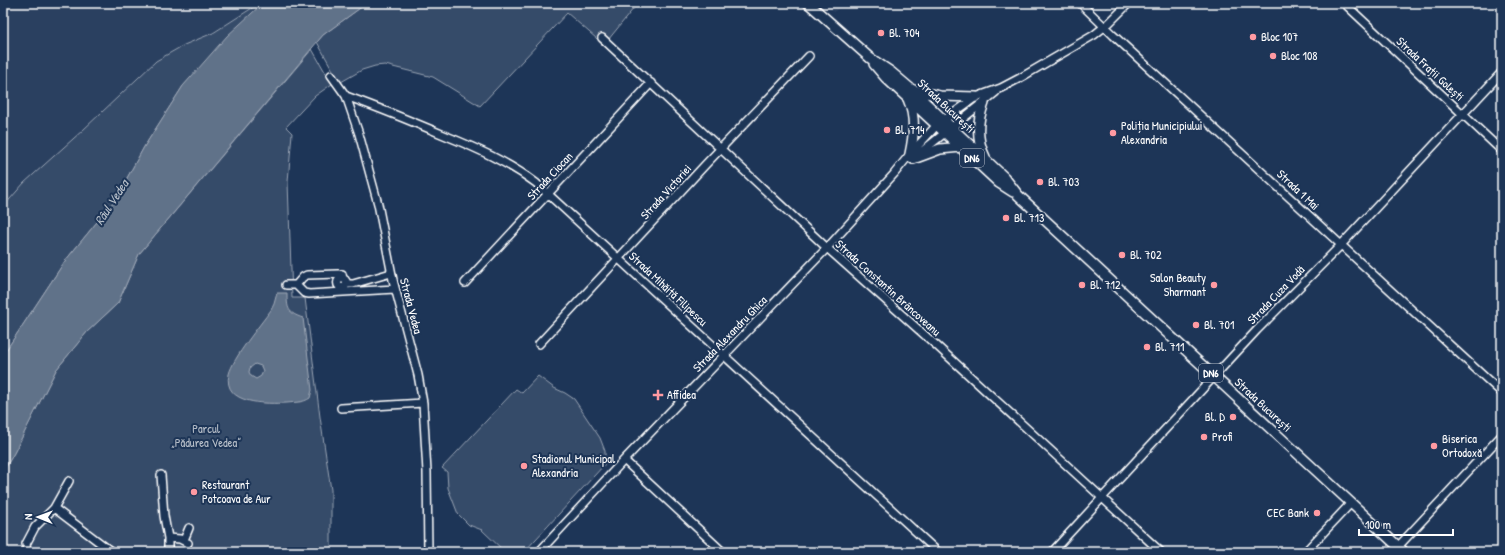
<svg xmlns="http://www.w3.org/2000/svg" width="1505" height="555" font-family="'Patrick Hand',sans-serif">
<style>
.built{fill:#2a4161}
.green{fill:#364b69;stroke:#9aa5b4}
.water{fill:#617289;stroke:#a0aab8;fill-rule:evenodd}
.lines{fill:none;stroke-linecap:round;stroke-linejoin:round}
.minor-casing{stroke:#fff;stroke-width:10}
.major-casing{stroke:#fff;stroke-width:12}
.minor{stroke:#1d3557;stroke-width:7}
.major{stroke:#1d3557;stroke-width:9}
.poi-dot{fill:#ff9aa2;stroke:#1d3557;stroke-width:1.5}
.labels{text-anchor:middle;stroke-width:4;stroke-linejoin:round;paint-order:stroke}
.shield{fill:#1d3557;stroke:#bbc2cd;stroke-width:1}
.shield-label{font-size:11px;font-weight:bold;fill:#fff}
.poi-label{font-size:12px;fill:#fff;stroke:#1d3557;text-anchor:start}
.street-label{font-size:12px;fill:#fff;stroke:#1d3557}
.park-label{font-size:12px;fill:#b9c0ca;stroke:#1d3557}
.water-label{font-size:13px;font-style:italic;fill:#b8c0ca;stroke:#1d3557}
</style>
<rect width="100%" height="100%" fill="#1d3557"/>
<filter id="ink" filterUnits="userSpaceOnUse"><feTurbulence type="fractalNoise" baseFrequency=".025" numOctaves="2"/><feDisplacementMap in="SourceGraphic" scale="8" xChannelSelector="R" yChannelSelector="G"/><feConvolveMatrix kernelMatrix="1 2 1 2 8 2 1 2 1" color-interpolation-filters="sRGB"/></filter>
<g filter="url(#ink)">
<path class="built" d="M3 3H260L213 33 184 45 156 61 83 130 24 183 3 207Z
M825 3H845L834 12Z"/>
<path class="green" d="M260 3H263L183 86 144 147 115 200 65 261 3 355V207L24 183 83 130 156 61 184 45 213 33Z
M367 3H638L604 45 567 13 480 106 433 77 385 65 375 66 362 70 341 82 331 67 317 42 323 35Z
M312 49 332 84 315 96 286 127 292 133 288 182 292 298H305L320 417 331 490V552H3V472L14 453 56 370 87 332 118 303 139 254Z
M538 376 554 388 565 393 574 399 600 438 605 451V464L524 552H505L482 530 469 525 458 514 448 488 447 472 442 468 516 389 522 393Z"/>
<path class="water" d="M263 3H367L323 35 139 254 118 303 87 332 56 370 14 453 3 472V355L65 261 115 200 144 147 183 86 227 36Z
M277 293H287C287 309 288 313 303 318L312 390 310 398C303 403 295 402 287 403 267 404 222 405 229 374 233 358 260 325 271 310L274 304ZM255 364 261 366 263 371 261 376 256 379 251 376 249 372 250 368Z"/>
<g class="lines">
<g class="minor-casing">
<path id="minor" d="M1080 3 1113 35 1502 393
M1344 3 1502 151
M602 38 827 248 937 346 1161 552
M331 75 346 96 359 134 378 204 393 280 418 375 423 403 427 472 428 552
M346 96C379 108 411 121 444 135 476 148 508 162 536 183L938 552
M916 156 996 92
M337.5 283a4.5 4.5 0 1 1 9 0a4.5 4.5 0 1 1-9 0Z
M465 283 651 83
M347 284H353L391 273
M286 285H296L304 293 309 294 395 289
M296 285 303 277 307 275 338 274H342L343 279
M539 344 705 165 809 56
M341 408 423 403
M624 460 723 552
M161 475 164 516 168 538V552
M54 508 112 552
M168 538 180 539 188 543
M184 540 189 528
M27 552 26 544 35 527 54 508 69 481
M539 552 624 460 827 248 894 174 910 154 937 125 976 97 1001 88 1020 78 1094 35 1109 23 1129 3
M1052 552 1257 330 1341 245 1502 72
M1305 552 1351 503
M1393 552 1502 435"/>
</g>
<g class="major-casing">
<path id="major" d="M808 3 870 58 891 72 911 89 1004 177 1018 195 1404 552
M874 64 886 78 999 183 1013 192
M914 90 940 96 976 97
M908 99C916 118 914 135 910 154
M984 103C977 121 976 139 985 157
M913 159 940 149 961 147"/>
</g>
<use href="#minor" class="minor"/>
<use href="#major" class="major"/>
</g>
</g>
<g class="poi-dot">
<circle cx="881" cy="33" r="4"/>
<circle cx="1253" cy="37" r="4"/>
<circle cx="1273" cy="56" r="4"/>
<circle cx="887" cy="130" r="4"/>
<circle cx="1113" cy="133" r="4"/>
<circle cx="1040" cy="182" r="4"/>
<circle cx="1006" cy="218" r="4"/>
<circle cx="1122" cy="255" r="4"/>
<circle cx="1082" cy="285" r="4"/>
<circle cx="1214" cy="285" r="4"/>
<circle cx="1196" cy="325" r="4"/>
<circle cx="1147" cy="347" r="4"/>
<path d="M656 389h4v4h4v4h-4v4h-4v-4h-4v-4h4z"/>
<circle cx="1233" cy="417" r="4"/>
<circle cx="1204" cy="437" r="4"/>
<circle cx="1434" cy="446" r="4"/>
<circle cx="524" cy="466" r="4"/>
<circle cx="194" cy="492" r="4"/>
<circle cx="1317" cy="513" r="4"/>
</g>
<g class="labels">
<g class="shield">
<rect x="960" y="149" width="24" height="18" rx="3"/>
<rect x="1199" y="364" width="24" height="18" rx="3"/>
</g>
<g class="shield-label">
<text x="972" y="162">DN6</text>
<text x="1211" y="377">DN6</text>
</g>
<g class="poi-label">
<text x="889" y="37">Bl. 704</text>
<text x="1261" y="41">Bloc 107</text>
<text x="1281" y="60">Bloc 108</text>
<text x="1121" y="130">Poliția Municipiului<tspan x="1121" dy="14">Alexandria</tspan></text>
<text x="895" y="134">Bl. 714</text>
<text x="1048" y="186">Bl. 703</text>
<text x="1014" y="222">Bl. 713</text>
<text x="1130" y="259">Bl. 702</text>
<text x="1206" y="282" text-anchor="end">Salon Beauty<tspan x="1206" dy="14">Sharmant</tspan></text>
<text x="1090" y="289">Bl. 712</text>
<text x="1204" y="329">Bl. 701</text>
<text x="1155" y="351">Bl. 711</text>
<text x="667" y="399">Affidea</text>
<text x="1225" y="421" text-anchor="end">Bl. D</text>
<text x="1212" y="441">Profi</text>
<text x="1442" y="443">Biserica<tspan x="1442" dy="14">Ortodoxă</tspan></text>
<text x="532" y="463">Stadionul Municipal<tspan x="532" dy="14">Alexandria</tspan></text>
<text x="202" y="489">Restaurant<tspan x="202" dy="14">Potcoava de Aur</tspan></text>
<text x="1309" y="517" text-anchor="end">CEC Bank</text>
</g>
<g class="street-label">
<text transform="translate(1430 69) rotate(43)" y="4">Strada Frații Golești</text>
<text transform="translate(946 106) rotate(43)" y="4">Strada București</text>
<text transform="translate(550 176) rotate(-47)" y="4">Strada Ciocan</text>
<text transform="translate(1298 190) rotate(43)" y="4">Strada 1 Mai</text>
<text transform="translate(666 192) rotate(-48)" y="4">Strada Victoriei</text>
<text transform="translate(888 288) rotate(42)" y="4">Strada Constantin Brâncoveanu</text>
<text transform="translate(668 289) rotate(43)" y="4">Strada Mihăiță Filipescu</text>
<text transform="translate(1276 295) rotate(-46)" y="4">Strada Cuza Vodă</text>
<text transform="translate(411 306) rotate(75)" y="4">Strada Vedea</text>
<text transform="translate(730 334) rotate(-46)" y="4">Strada Alexandru Ghica</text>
<text transform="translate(1263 405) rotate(43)" y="4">Strada București</text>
</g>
<g class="park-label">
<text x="206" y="433">Parcul<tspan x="206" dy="14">„Pădurea Vedea”</tspan></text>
</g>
<g class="water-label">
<text transform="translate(111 202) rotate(-57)" y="5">Râul Vedea</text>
</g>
</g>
<rect width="1505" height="555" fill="none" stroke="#1d3557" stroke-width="16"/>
<rect x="8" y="8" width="1489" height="539" fill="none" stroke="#fff" stroke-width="1.5" filter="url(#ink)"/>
<g transform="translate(38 517) rotate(271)" stroke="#1d3557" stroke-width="3" paint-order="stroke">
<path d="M0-3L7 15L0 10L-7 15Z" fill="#ffffff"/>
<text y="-6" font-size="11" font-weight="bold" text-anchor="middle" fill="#ffffff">N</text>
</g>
<path d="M1359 529v6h94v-6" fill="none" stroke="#ffffff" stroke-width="2"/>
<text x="1365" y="529" font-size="12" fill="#ffffff" stroke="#1d3557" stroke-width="3" paint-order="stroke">100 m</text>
</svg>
